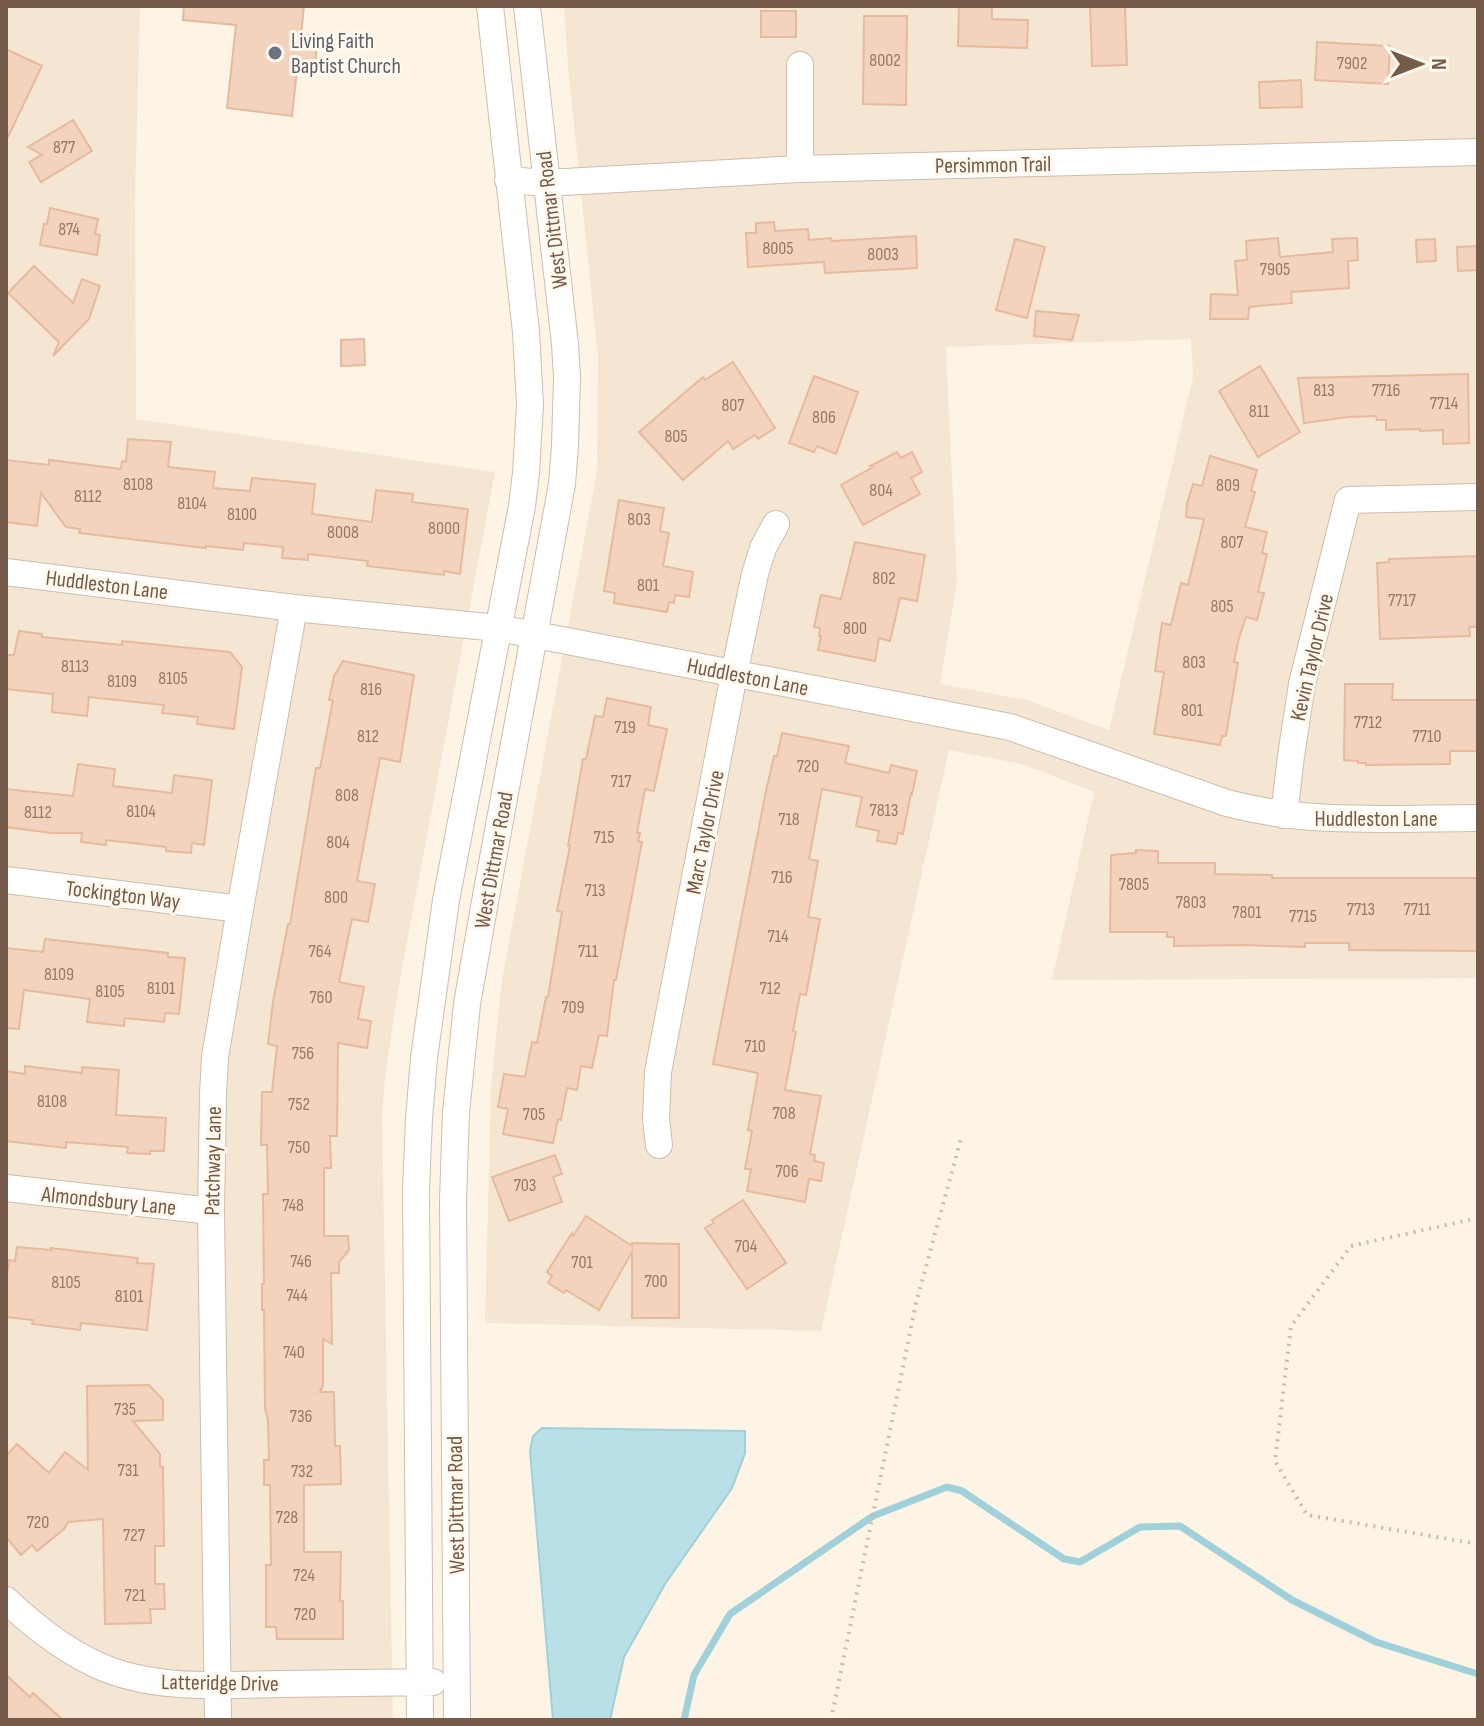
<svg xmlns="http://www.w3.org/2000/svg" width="1484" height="1726" font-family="'Sofia Sans Condensed',sans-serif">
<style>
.residential{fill:#f5e6d4;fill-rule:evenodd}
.water{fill:#bae0e7;stroke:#a0d0d9;stroke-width:2}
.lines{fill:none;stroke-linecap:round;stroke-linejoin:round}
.stream{stroke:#a0d0d9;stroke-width:7}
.building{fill:#f3d3bd;stroke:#e6ba9d;stroke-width:2}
.minor-casing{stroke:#cfbcac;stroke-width:28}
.path{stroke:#d8b6a0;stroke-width:4;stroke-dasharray:2 6;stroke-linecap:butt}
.minor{stroke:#fff;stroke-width:26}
.worship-dot{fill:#6b7280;stroke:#fff8ed;stroke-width:3}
.labels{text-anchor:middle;stroke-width:6;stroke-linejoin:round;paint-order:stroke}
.number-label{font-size:18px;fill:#967967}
.worship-label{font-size:22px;fill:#5b616d;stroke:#fff8ed;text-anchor:start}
.street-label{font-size:22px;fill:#775b4a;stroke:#fff8ed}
</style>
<rect width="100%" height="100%" fill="#fdf4e6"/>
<path class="residential" d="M6 6H140L135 199 136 419 495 472 399 985 385 1077 382 1117 393 1720H6Z
M564 6H1478V978L1052 980 1094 792 1022 764 949 750 821 1331 485 1323 491 1087 502 980 597 471 598 358 568 66ZM1191 339 1193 377 1109 730 1027 700 940 684 957 583 946 347Z"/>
<path class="water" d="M542 1428 745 1431V1453L732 1488 665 1584 624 1657 610 1720H553L530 1451 533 1436Z"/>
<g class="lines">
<path class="stream" d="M684 1720 694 1675 730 1614 873 1516 947 1487 962 1491 1064 1559 1080 1562 1140 1527 1180 1526 1292 1600 1376 1642 1478 1674"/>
</g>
<path class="building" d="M184 6H304L301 35 318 36 314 73 297 70 292 116 227 108 236 25 183 20Z
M959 6H992V19L1028 20 1027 48 958 46Z
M1090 6H1125L1127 65 1092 66Z
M761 11H796V37H761Z
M864 16H907L906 105 863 104Z
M1317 42 1390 46 1388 84 1315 80Z
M6 49 42 66 6 141Z
M1301 80 1302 107 1260 108 1259 82Z
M73 120 92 151 41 182 29 162 42 155 28 147Z
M50 208 98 219 95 234 100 235 97 255 40 245 44 224H47Z
M774 222 775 231 808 229 809 240 831 238 832 241 916 236 917 268 825 273 824 262 748 267 746 233H756V223Z
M1278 238 1280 257 1333 252 1332 239 1357 238 1358 260 1348 261 1349 288 1291 292 1292 303 1249 307 1248 319H1210L1211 294 1238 295 1235 261 1247 260 1246 241Z
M1015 239 1045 247 1027 318 996 310Z
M1435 239 1436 261 1417 262 1416 240Z
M1478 246V270L1458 271 1457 247Z
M34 266 73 303 82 279 100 286 89 319 53 356 59 342 8 293Z
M1036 311 1079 315 1072 340 1034 336Z
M364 339 365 365 341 366V340Z
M733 362 775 428 758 439 755 435 733 449 728 441 683 480 639 432 703 377 705 380Z
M1260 366 1300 432 1258 457 1219 391Z
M1468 374 1469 443 1443 444V430L1420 431V429L1386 430V420H1377L1376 416 1348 417 1304 423 1298 378Z
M814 376 858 392 836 454 817 446 814 452 789 443Z
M128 439 171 442 168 467 215 472 213 488 250 491 252 478 315 484 312 514 372 522 376 490 413 494 412 502 468 509 460 574 444 571V575L367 566 368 561 308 554V560L282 558 283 547 244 543 243 550 206 546V548L79 533 80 529 66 527 41 493 37 526 6 522V460L49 465V460L121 469 122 461 126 462Z
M897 452 901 458 912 452 922 472 911 478 920 494 863 525 841 485 873 467 870 466Z
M1210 456 1257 470 1251 491 1255 492 1245 527 1267 532 1262 553 1267 554 1258 592 1264 593 1257 620 1246 617 1239 638 1234 662 1238 663 1226 736H1222L1220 745 1154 734 1164 672 1155 671 1162 623 1171 625 1181 583 1188 585 1204 519 1186 517 1187 504 1193 484 1202 486Z
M619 500 664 508 660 531 669 533 663 566 693 572 689 597 675 595 674 603 669 602 667 612 614 603 615 593 604 591Z
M855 542 925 555 917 601 900 598 890 641 879 638 875 661 818 650 821 636H819L820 628 814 627 821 595 841 599Z
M1478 556V627H1469L1470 636 1380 639 1377 563 1389 562V559Z
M19 631 42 634V637L122 645V641L230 652 242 667 234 729 197 724 198 717 162 713 164 705 89 697 87 716 52 712 53 694 6 689V655H14Z
M343 661 414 675 400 762 380 758 370 811 357 881 375 884 368 922 352 919 339 982 364 987 358 1019 371 1021 367 1048 338 1043 337 1136H330L331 1168H324V1236H348L349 1250 339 1262V1273H331L332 1344 323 1339V1385L320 1392H334L335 1446H340L341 1484 304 1485V1552H341L340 1601H343V1639H277L276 1627H266V1565H271L270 1485H264V1460H269L268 1420 265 1408 264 1310H262V1284H264L263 1194H268L267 1145H261L262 1092H272L277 1046 268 1044 273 1002 288 924H290L316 768H320L333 700H329L334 676Z
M1345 684H1393L1392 700H1478V751H1450V764L1366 765V763H1358V761L1344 760Z
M607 698 651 707 648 725 667 729 654 791 645 789 637 833H640L638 841 642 842 616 980H614L607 1036 599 1035 592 1068 581 1066 577 1090 567 1088 561 1120 558 1119 553 1143 503 1134 508 1109 498 1107 504 1074 525 1077 532 1042 537 1043 546 997H548L562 912 557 911 570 846H568L583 759H586L595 716 603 717Z
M782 733 849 746 845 763 889 773 891 765 917 771 912 794 911 793 903 834 898 833 896 844 877 841 879 831 856 826 862 797 822 789 809 859 818 861 808 917 820 919 806 995 800 994 793 1031 796 1032 785 1090 821 1096 810 1154 815 1155 814 1161 824 1163 821 1181 809 1179 805 1202 747 1191 751 1169H745L752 1131 748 1130 758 1073 713 1064 766 791 774 756H777Z
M78 764 115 769 113 786 172 793 174 775 212 780 204 845 192 843 191 853 166 851V847L106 840V845L81 842 82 833H52L6 827V789L73 796Z
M1136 850 1158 851V863H1215V874L1272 875V878H1478V951L1349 950V943H1305V947L1244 945 1174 946V937H1167V932H1110L1111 855 1136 853Z
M45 939 168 953V957L185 958 179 1014 165 1013 164 1022 125 1018 124 1026 87 1022 90 999 24 990 19 1029 6 1028V948L43 952Z
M25 1066 82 1073V1067L119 1070 116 1115 166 1118 164 1151H150V1154L127 1153 128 1147 66 1142V1148L6 1141V1071L25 1074Z
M555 1155 562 1174 553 1177 562 1202 509 1221 492 1177Z
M743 1200 786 1263 747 1289 705 1228 714 1223 712 1220Z
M586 1216 632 1246V1243L679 1244V1318H632V1252L599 1310 566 1290 564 1293 548 1283 552 1276 547 1272 572 1233 573 1236Z
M17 1247 51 1250V1248L138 1258 137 1263 154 1264 147 1330 81 1323 80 1330 32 1324 33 1320 6 1317V1270H8L9 1260 15 1261Z
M149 1385 163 1400V1420L133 1421 160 1454V1467H163L164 1546H155V1584H164L165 1609H150L151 1623 105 1624 103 1519 68 1522 64 1529 37 1551 32 1545 21 1555 6 1537V1456L17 1444 49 1473 65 1452 88 1470 87 1386Z
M6 1675 30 1697 33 1693 63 1720H6Z"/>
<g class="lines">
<g class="minor-casing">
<path id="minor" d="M800 65V169
M508 180 546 183 800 169 1478 152
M6 572 294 608 498 628 562 640 1010 727 1227 803C1309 825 1394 818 1478 818
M1284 815 1291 756 1302 684 1348 500 1478 497
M6 880 240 909
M659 1145 656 1119 658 1072 734 674 755 574 763 548 776 524
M6 1188 211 1211
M6 1600C33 1625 61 1648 95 1664 152 1691 219 1685 281 1684 332 1683 382 1683 433 1682
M218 1720 211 1211 213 1094 215 1057 240 909 294 608
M420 1720 416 1189 419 1119 424 1058 446 900 522 506 526 473 530 405 526 332 490 6
M457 1720 453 1200 456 1113 467 1004 486 896 562 484 565 446 567 377 565 344 527 6"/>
</g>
<path class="path" d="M1478 1218 1351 1246 1291 1326 1275 1461 1307 1515 1478 1544
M831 1720 916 1303 962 1135"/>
<use href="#minor" class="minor"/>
</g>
<circle class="worship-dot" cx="275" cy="53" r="8"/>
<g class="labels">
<g class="number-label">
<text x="885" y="66">8002</text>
<text x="1352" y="69">7902</text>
<text x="64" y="153">877</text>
<text x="69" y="235">874</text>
<text x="778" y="254">8005</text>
<text x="883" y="260">8003</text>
<text x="1275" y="275">7905</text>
<text x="1324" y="396">813</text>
<text x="1386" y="396">7716</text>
<text x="1444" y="409">7714</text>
<text x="733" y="411">807</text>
<text x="1259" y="417">811</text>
<text x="824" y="423">806</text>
<text x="676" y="442">805</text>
<text x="138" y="490">8108</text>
<text x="1228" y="491">809</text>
<text x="881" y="496">804</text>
<text x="88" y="502">8112</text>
<text x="192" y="509">8104</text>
<text x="242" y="520">8100</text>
<text x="639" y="525">803</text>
<text x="444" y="534">8000</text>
<text x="343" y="538">8008</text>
<text x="1232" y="548">807</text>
<text x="884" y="584">802</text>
<text x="648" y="591">801</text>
<text x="1402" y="606">7717</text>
<text x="1222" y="612">805</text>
<text x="855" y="634">800</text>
<text x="1194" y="668">803</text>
<text x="75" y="672">8113</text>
<text x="173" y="684">8105</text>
<text x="122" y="687">8109</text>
<text x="371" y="695">816</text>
<text x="1192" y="716">801</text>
<text x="1368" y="728">7712</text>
<text x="625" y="733">719</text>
<text x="368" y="742">812</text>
<text x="1427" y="742">7710</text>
<text x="808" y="772">720</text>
<text x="621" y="787">717</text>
<text x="347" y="801">808</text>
<text x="884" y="816">7813</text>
<text x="141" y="817">8104</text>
<text x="38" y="818">8112</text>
<text x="789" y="825">718</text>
<text x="604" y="843">715</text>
<text x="338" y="848">804</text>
<text x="782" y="883">716</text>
<text x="1134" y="890">7805</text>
<text x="595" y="896">713</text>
<text x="336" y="903">800</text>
<text x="1191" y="908">7803</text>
<text x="1361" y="915">7713</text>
<text x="1417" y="915">7711</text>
<text x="1247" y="918">7801</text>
<text x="1303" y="922">7715</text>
<text x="778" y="942">714</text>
<text x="320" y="957">764</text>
<text x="588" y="957">711</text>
<text x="59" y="980">8109</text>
<text x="161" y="994">8101</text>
<text x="770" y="994">712</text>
<text x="110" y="997">8105</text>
<text x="321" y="1003">760</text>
<text x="573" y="1013">709</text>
<text x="755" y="1052">710</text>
<text x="303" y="1059">756</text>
<text x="52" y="1107">8108</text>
<text x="299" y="1110">752</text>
<text x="784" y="1119">708</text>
<text x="534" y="1120">705</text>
<text x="299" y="1153">750</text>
<text x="787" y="1177">706</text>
<text x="525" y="1191">703</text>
<text x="293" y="1211">748</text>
<text x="746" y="1252">704</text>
<text x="301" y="1267">746</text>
<text x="582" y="1268">701</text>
<text x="656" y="1287">700</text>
<text x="66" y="1288">8105</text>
<text x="297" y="1301">744</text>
<text x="129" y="1302">8101</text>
<text x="294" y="1358">740</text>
<text x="125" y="1415">735</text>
<text x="301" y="1422">736</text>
<text x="128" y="1476">731</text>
<text x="302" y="1477">732</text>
<text x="287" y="1523">728</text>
<text x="38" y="1528">720</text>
<text x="134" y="1541">727</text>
<text x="304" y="1581">724</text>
<text x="135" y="1601">721</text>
<text x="305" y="1620">720</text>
</g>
<g class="worship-label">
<text x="291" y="48">Living Faith<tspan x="291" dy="25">Baptist Church</tspan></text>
</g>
<g class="street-label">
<text transform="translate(993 164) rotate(-1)" y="8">Persimmon Trail</text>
<text transform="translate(551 220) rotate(-97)" y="8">West Dittmar Road</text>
<text transform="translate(107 584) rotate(7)" y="8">Huddleston Lane</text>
<text transform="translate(1311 657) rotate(-77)" y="8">Kevin Taylor Drive</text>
<text transform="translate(748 676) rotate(11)" y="8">Huddleston Lane</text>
<text x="1376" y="826">Huddleston Lane</text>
<text transform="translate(704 832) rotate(-79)" y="8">Marc Taylor Drive</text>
<text transform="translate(493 860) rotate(-80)" y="8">West Dittmar Road</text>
<text transform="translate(123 894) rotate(7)" y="8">Tockington Way</text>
<text transform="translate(212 1161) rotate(-89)" y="8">Patchway Lane</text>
<text transform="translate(109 1200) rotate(6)" y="8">Almondsbury Lane</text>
<text transform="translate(455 1505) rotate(-91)" y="8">West Dittmar Road</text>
<text transform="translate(220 1682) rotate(1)" y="8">Latteridge Drive</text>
</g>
</g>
<rect width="1484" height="1726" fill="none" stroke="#775b4a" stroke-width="16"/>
<g transform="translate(1420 64) rotate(90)" stroke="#fff8ed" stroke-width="6" paint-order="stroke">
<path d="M0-6L14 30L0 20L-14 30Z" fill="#775b4a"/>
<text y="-12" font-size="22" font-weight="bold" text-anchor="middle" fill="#775b4a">N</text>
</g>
</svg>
